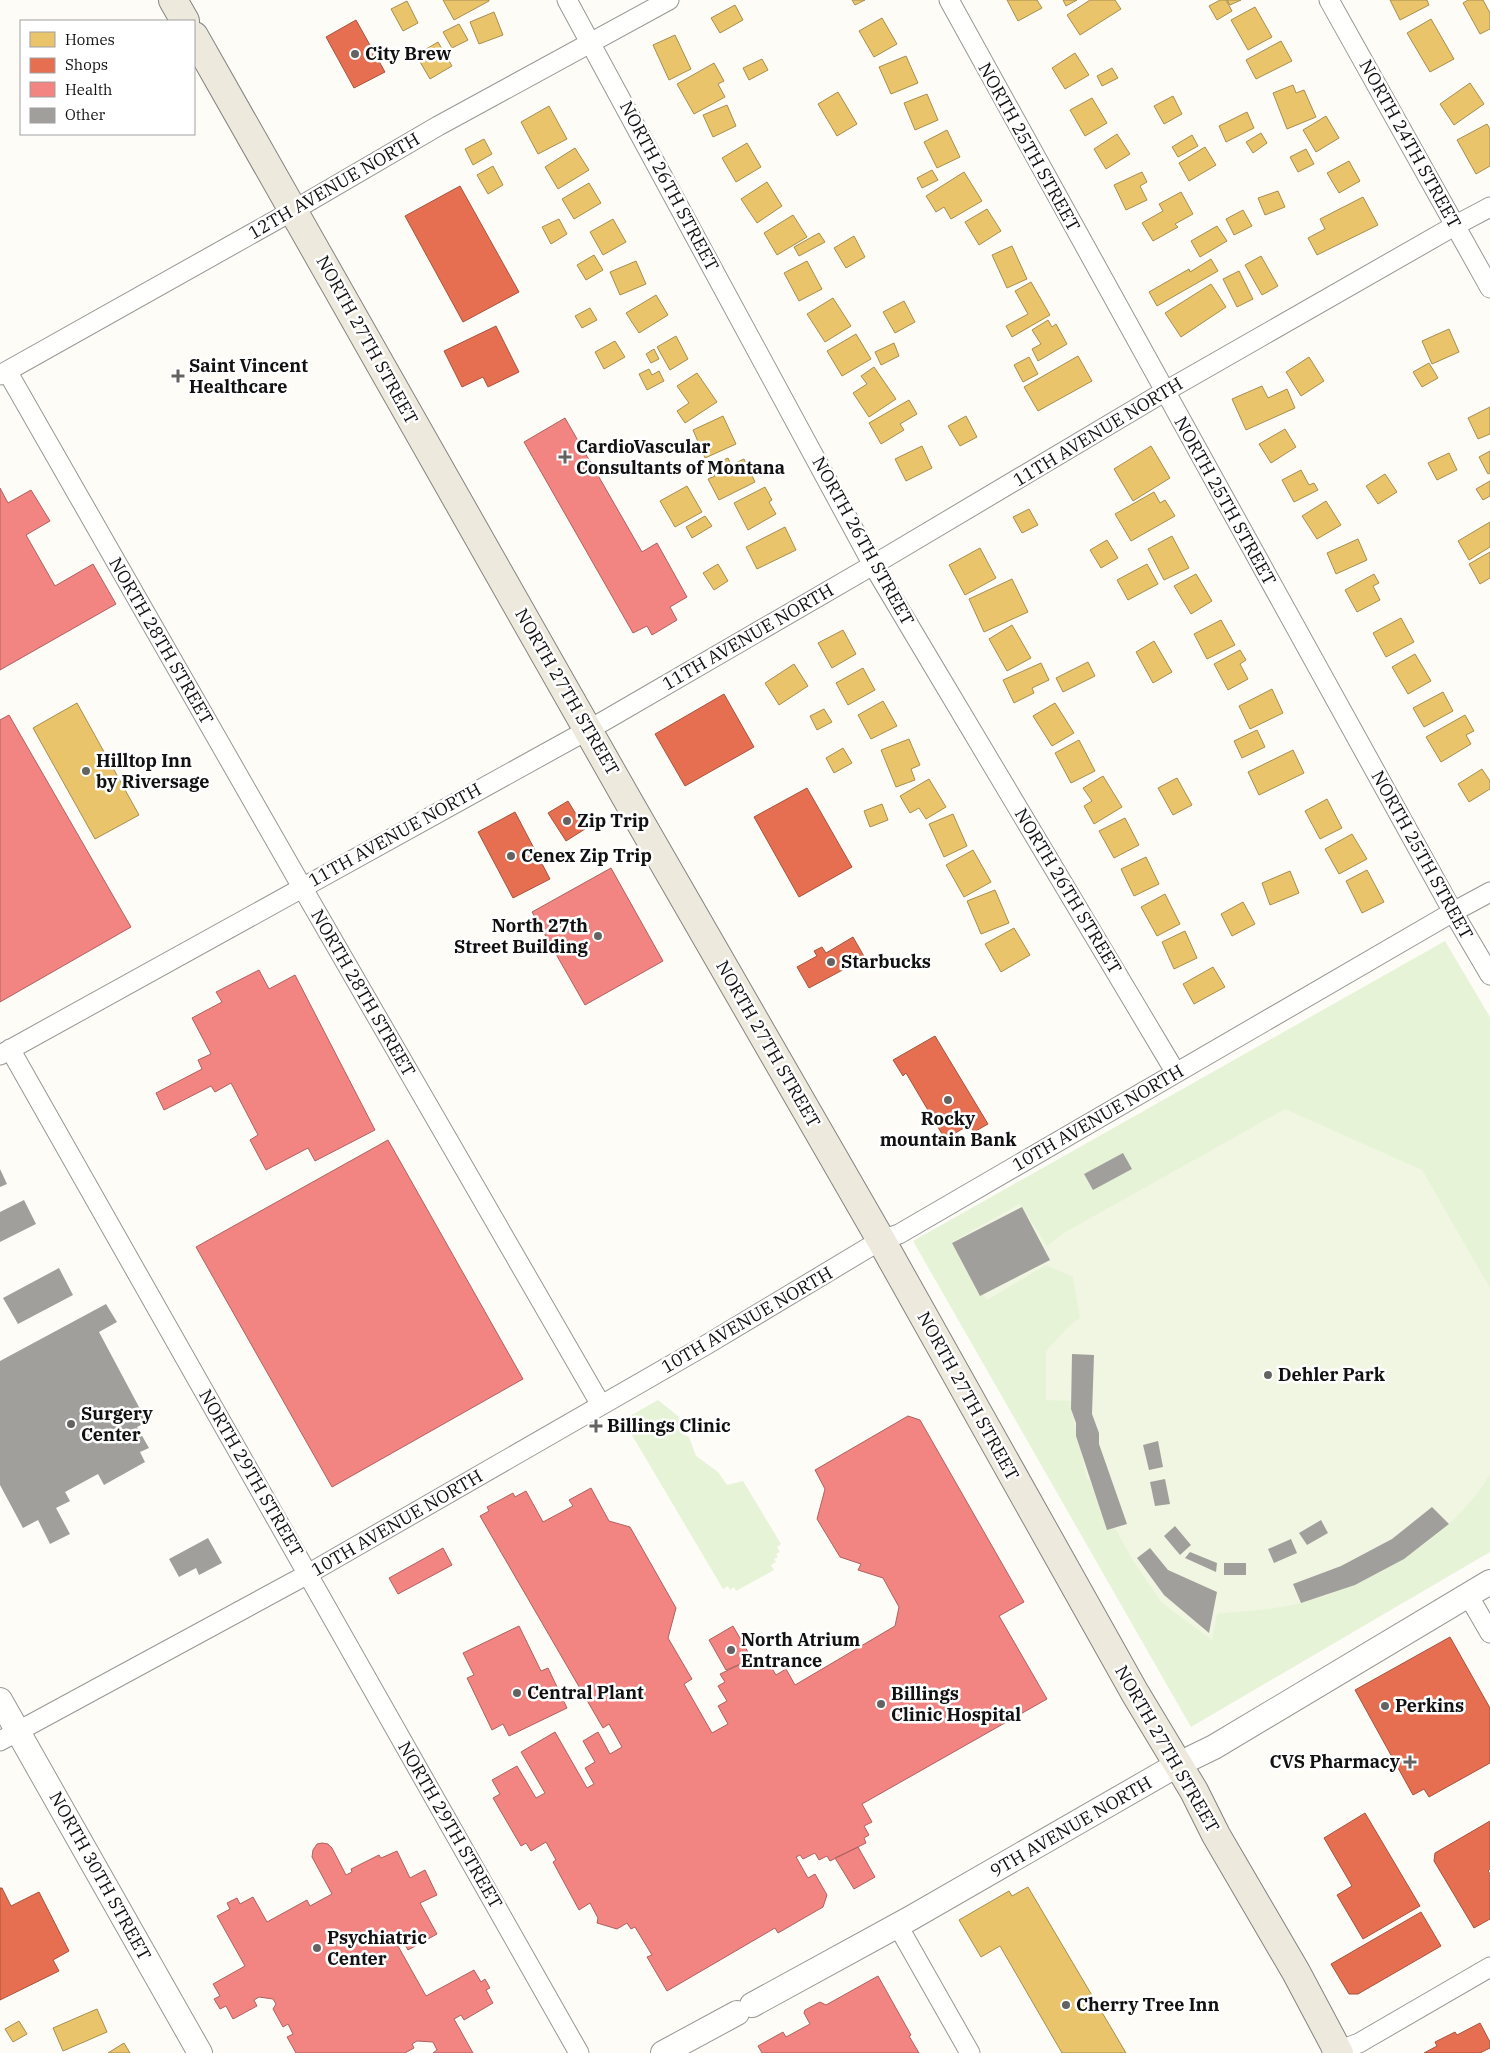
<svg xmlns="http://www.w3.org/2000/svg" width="1490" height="2053" font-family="'IBM Plex Serif',serif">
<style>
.green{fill:#e7f3d7}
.pitch{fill:#f0f6e1}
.homes{fill:#e9c46a;stroke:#a88e4f}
.shops{fill:#e76f51;stroke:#a7533e}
.health{fill:#f28482;stroke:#ae6260}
.building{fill:#a19f9c}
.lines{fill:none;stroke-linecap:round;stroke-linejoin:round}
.minor-casing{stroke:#979795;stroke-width:21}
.tertiary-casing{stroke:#979795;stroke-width:26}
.primary-casing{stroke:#858482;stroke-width:30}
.minor{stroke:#fffffe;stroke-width:19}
.tertiary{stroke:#fffffe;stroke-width:24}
.primary{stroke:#ede9dc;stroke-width:28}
.poi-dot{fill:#646362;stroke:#fff;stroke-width:2}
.labels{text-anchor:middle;stroke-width:5;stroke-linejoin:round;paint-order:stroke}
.poi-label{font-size:18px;font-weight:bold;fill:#111;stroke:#fff;text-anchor:start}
.street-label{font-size:18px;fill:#111;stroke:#fff}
</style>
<rect width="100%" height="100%" fill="#fdfcf7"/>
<path class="green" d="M1445 941 1490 1017V1552L1191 1727 913 1241Z
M658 1400 678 1416 682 1434 689 1437 696 1456 718 1472 727 1485 743 1481 781 1544 777 1547 780 1552 776 1554 778 1557 774 1559 776 1562 771 1565 774 1570 736 1591 734 1587 730 1590 728 1586 723 1589 623 1420Z"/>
<path class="pitch" d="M1285 1109 1422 1170 1490 1288V1474C1456 1535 1367 1588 1300 1603 1273 1610 1244 1611 1217 1614L1212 1640 1162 1603 1132 1559 1115 1528 1110 1529 1089 1479H1087L1071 1408V1401L1046 1400V1351L1071 1324 1080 1318 1073 1277 1046 1265 987 1300 952 1242 1020 1204 1047 1246 1062 1234Z"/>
<path class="homes" d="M443 0H489V1L454 20Z
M852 0H865L855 5Z
M1007 0H1037L1042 8 1018 21Z
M1063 0H1077L1066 6Z
M1090 0H1115L1121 9 1080 35 1067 15Z
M1220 0H1226L1232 11 1217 20 1209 6Z
M1227 0H1241L1230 5Z
M1390 0H1427L1429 5 1400 20Z
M1468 0H1483L1490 13V29L1480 34 1463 3Z
M407 1 418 23 403 31 391 9Z
M735 5 743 20 720 33 711 18Z
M1255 7 1272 37 1248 50 1231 20Z
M494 12 503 35 479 44 470 22Z
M882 18 897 44 874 57 859 31Z
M1431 19 1454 59 1430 72 1407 33Z
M459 24 468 40 452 48 443 32Z
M675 35 691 69 669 80 653 45Z
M1281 41 1292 61 1256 79 1246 60Z
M438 42 452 66 430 79 416 55Z
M1075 53 1089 75 1065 89 1052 68Z
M906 56 918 83 891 94 879 67Z
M762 59 768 70 749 80 743 68Z
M714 63 724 81 718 84 725 97 694 114 677 84Z
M1112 68 1118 78 1102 86 1097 76Z
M1470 83 1484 104 1454 125 1440 104Z
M1293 85 1296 93 1304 90 1316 117 1287 129 1273 93Z
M838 92 857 124 837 136 818 104Z
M927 94 938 120 915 130 904 103Z
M1173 96 1182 114 1164 124 1154 106Z
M1092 98 1107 123 1085 136 1070 110Z
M727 105 736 126 713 137 703 115Z
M549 106 567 139 538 154 521 122Z
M1247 112 1254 128 1226 142 1219 126Z
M1326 116 1339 138 1316 152 1303 130Z
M1487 124 1490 129V166L1476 174 1457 140Z
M947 130 960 157 937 168 924 142Z
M1261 133 1267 143 1253 153 1246 142Z
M1117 134 1130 154 1106 169 1094 149Z
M1192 135 1198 146 1178 157 1172 147Z
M484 139 492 154 473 165 465 149Z
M747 143 761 167 736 182 722 158Z
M1205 147 1216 165 1189 181 1179 163Z
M575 148 589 170 558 189 545 167Z
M1306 149 1314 164 1298 172 1290 157Z
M1349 161 1360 181 1339 193 1327 173Z
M493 166 503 185 488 194 477 175Z
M932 170 938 180 922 188 917 178Z
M964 172 982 201 951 219 944 207 936 212 926 196Z
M1142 172 1147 182 1140 186 1147 200 1126 210 1114 185Z
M767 182 782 206 757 223 741 199Z
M589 183 601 203 574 219 562 199Z
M1278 191 1285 207 1265 215 1258 198Z
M1181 192 1193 214 1175 224 1178 227 1153 241 1142 223 1163 211 1159 204Z
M1363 197 1378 225 1317 255 1308 238 1325 229 1320 219Z
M987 209 1001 231 979 245 965 222Z
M1243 210 1252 226 1234 235 1226 219Z
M793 215 807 237 777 255 764 233Z
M559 219 567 234 551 244 542 227Z
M613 219 626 242 603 255 590 232Z
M1217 226 1227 241 1200 257 1191 241Z
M819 233 825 242 799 256 794 247Z
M854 236 865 257 846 268 834 248Z
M1012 246 1027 279 1007 288 992 255Z
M594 255 603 270 586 280 577 265Z
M1261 256 1278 286 1262 295 1245 265Z
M1211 259 1218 271 1157 306 1149 292 1189 269 1190 272Z
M636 261 646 284 620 295 610 272Z
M807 261 822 289 799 301 784 273Z
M1239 271 1253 299 1237 307 1223 279Z
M1031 282 1050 315 1012 337 1006 326 1028 314 1015 291Z
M1211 284 1226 307 1181 337 1165 313Z
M656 295 668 315 639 333 626 313Z
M833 298 851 326 825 342 807 314Z
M904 301 915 322 895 333 883 312Z
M590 308 597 320 582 328 575 316Z
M1048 320 1052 327 1056 324 1067 344 1038 361 1032 349 1041 344 1032 330Z
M1449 329 1459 352 1432 364 1422 341Z
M856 334 871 359 842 376 827 351Z
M676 336 688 359 670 370 657 347Z
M615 341 625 357 604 369 595 352Z
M894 343 899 356 881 365 875 352Z
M654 349 659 359 651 363 646 354Z
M1078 356 1092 381 1038 411 1024 387Z
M1029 357 1038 374 1023 382 1014 365Z
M1309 357 1324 381 1301 396 1286 372Z
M1429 363 1438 378 1422 387 1413 372Z
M874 367 896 399 869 417 853 393 867 384 861 376Z
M649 369 652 375 659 371 664 381 647 390 639 374Z
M697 373 717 402 685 423 677 411 689 403 677 386Z
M1262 386 1268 398 1287 389 1295 408 1246 430 1232 399Z
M909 400 917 414 900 424 904 430 881 444 869 423Z
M1490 407V434L1478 439 1468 418Z
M723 416 736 444 705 458 693 430Z
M966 416 977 437 960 446 948 426Z
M1285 429 1296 447 1271 463 1259 444Z
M922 446 932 468 906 481 895 459Z
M1151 446 1170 478 1133 501 1114 469Z
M1490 451V473L1488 474 1479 457Z
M1449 453 1457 470 1437 480 1428 463Z
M728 458 731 465 744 459 755 482 719 500 708 479 715 476 710 466Z
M1301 470 1309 485 1314 483 1318 490 1294 502 1282 480Z
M1385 474 1397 492 1378 504 1366 486Z
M1490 481V496L1483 500 1476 489Z
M687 486 702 512 675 527 660 501Z
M765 487 772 500 769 502 776 514 748 530 734 503Z
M1154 492 1160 503 1165 500 1175 516 1131 541 1115 514Z
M1326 501 1341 525 1317 539 1302 516Z
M1029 509 1038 525 1022 533 1013 517Z
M705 516 712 526 692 538 686 527Z
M1490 522V547L1469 560 1458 541Z
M785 527 796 550 757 569 746 547Z
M1172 536 1189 568 1164 580 1148 549Z
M1358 539 1367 560 1336 574 1327 553Z
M1107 540 1118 558 1101 568 1090 550Z
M980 548 996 578 965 595 949 565Z
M1490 552V578L1480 584 1469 564Z
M718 564 728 581 714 590 703 573Z
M1147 564 1158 584 1128 600 1117 580Z
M1196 574 1212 601 1191 614 1174 586Z
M1374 574 1379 583 1373 586 1380 600 1357 612 1345 590Z
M1012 579 1028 612 984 632 969 599Z
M1401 618 1414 642 1386 657 1373 633Z
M1221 620 1235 645 1207 659 1194 634Z
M1012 625 1031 658 1007 671 989 639Z
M843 630 856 654 832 668 818 643Z
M1154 641 1172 672 1153 683 1136 652Z
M1240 650 1246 660 1240 664 1248 679 1228 690 1214 664Z
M1415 654 1431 681 1408 694 1392 667Z
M1088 662 1095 676 1063 692 1056 678Z
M1041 663 1049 680 1032 688 1034 693 1014 703 1003 680Z
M794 664 808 686 779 705 765 683Z
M863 668 875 690 848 705 836 683Z
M1272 689 1283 713 1250 729 1239 706Z
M1443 692 1453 711 1424 727 1413 708Z
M883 701 897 726 871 739 858 715Z
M77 703 139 815 95 839 33 728Z
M1055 703 1074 733 1052 746 1033 716Z
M824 709 832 722 817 730 810 716Z
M1465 715 1474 731 1466 735 1471 744 1441 762 1426 737Z
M1257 730 1265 747 1242 758 1234 741Z
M909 739 920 765 911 769 915 780 896 787 881 750Z
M1079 740 1095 771 1071 783 1055 753Z
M843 748 852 763 834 773 826 758Z
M1293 750 1304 773 1259 795 1248 772Z
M1482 769 1490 781V789L1469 802 1458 784Z
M1103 776 1122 807 1094 824 1084 806 1092 801 1083 788Z
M1177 778 1192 805 1173 815 1158 788Z
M929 779 946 807 926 819 919 808 910 813 900 796Z
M1327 799 1342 828 1320 839 1305 811Z
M882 804 888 820 870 827 864 811Z
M953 814 967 846 944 857 929 824Z
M1125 818 1139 845 1114 858 1099 831Z
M1352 834 1367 859 1339 874 1325 849Z
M973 850 991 882 964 897 946 865Z
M1146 857 1159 884 1134 896 1121 869Z
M1367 870 1384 902 1362 913 1346 881Z
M1290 871 1299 893 1270 905 1262 883Z
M995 890 1009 923 981 934 967 901Z
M1165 894 1180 924 1157 936 1141 907Z
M1243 902 1255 924 1232 936 1221 914Z
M1014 928 1030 955 1001 972 985 944Z
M1185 931 1197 958 1174 969 1162 942Z
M1213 967 1225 987 1194 1004 1183 984Z
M1028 1887 1126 2053H1062L1000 1946 981 1957 959 1920 1009 1891 1012 1896Z
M97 2009 107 2032 63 2051 53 2028Z
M19 2021 27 2034 13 2042 5 2029Z
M124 2043 130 2053H108Z"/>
<path class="shops" d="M356 20 385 72 354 88 326 37Z
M460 186 519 292 463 322 405 216Z
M496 326 519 372 488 387 483 377 462 387 444 351Z
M724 694 754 747 685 786 655 734Z
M807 788 852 867 799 897 754 817Z
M568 801 585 829 566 841 548 813Z
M515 812 550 879 513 898 478 832Z
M853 937 865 958 809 988 797 967 817 956 814 951 822 947 826 953Z
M935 1036 988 1124 974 1132 969 1125 945 1139 906 1073 903 1076 893 1060Z
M1450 1637 1490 1708V1763L1429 1797 1424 1789 1413 1795 1355 1690Z
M1365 1813 1420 1906 1363 1939 1337 1895 1352 1886 1324 1838Z
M1490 1821V1869L1488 1871 1490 1874V1919L1474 1928 1434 1861 1435 1853Z
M0 1888H2L11 1906 39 1892 69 1951 53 1960 59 1971 0 2000Z
M1421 1912 1441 1946 1358 1994H1349L1331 1964Z
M1480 2023 1490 2042V2048L1480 2053H1424L1437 2046 1435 2042 1455 2032 1457 2035Z"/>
<path class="health" d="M565 418 642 552 657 543 687 597 670 607 677 620 652 635 647 626 633 633 524 442Z
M0 488 8 503 31 490 50 521 26 535 55 586 93 564 116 604 0 670Z
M9 715 131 927 0 1002V720Z
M611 868 663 961 585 1005 532 912Z
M259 970 269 989 295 975 375 1130 315 1161 308 1148 266 1170 250 1140 258 1135 231 1083 215 1092 211 1086 164 1110 156 1093 202 1069 198 1060 211 1054 192 1018 222 1002 216 992Z
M388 1140 523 1379 332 1487 196 1247Z
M908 1416 920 1420 1024 1602 999 1616 1047 1699 862 1804 872 1822 864 1826 869 1835 864 1838 866 1843 830 1861 827 1856 819 1860 815 1853 803 1859 800 1855 796 1857 808 1878 815 1874 827 1895 823 1907 778 1933 775 1928 667 1991 647 1957 652 1955 635 1927 631 1929 627 1923 617 1929 597 1923 598 1918 590 1903 579 1910 553 1862 556 1860 546 1842 531 1851 526 1843 521 1846 493 1798 500 1794 492 1780 517 1766 536 1798 545 1793 521 1752 555 1732 587 1788 594 1784 585 1768 595 1762 583 1741 598 1732 610 1754 622 1747 609 1724 603 1728 480 1516 489 1511 487 1507 502 1499 513 1493 515 1497 526 1491 543 1522 573 1506 569 1500 591 1488 609 1521 630 1527 676 1608 668 1638 692 1679 684 1684 712 1733 728 1724 718 1706 727 1701 718 1686 725 1682 720 1674 758 1656 762 1663 767 1660 776 1675 786 1669 795 1685 895 1626 899 1607 883 1578 858 1570 861 1564 840 1557 817 1519 825 1489 815 1470Z
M443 1548 452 1565 398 1594 389 1578Z
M519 1626 541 1671 548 1668 567 1708 509 1736 503 1724 492 1730 467 1678 474 1675 463 1653Z
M733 1626 752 1659 726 1670 709 1640Z
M322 1843 328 1844 332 1848 346 1875 352 1872 351 1869 379 1855 381 1858 397 1851 410 1878 425 1870 437 1895 420 1903 437 1934 408 1950 404 1943 398 1946 426 1996 474 1970 481 1982 485 1979 490 1988 486 1990 493 2003 464 2020 461 2015 454 2019 473 2053H433L437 2050 433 2042 417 2041 412 2044 414 2048 405 2053H296L287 2037 293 2034 288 2024 283 2027 273 2009 276 2004 273 1999 259 1997 254 2000 257 2006 233 2019 226 2006 220 2009 214 1999 220 1996 213 1984 245 1966 217 1916 230 1909 227 1903 237 1898 240 1904 253 1897 267 1922 307 1900 310 1906 332 1894 312 1857 313 1850 317 1844Z
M858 1847 875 1877 854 1889 835 1858Z
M878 1976 911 2035 909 2036 919 2053H762L758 2046 783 2032 786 2037 810 2024 804 2013 805 2010 820 2002 826 2005Z"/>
<path class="building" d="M1123 1153 1132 1169 1093 1190 1084 1174Z
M0 1169 7 1184 0 1187Z
M24 1200 36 1224 0 1242V1212Z
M1022 1207 1050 1260 980 1296 952 1243Z
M59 1268 73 1295 18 1324 3 1298Z
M106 1304 117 1322 99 1332 147 1422 137 1427 149 1448 140 1452 145 1462 104 1485 98 1474 65 1492 70 1501 56 1508 70 1534 50 1544 38 1520 23 1528 0 1485V1361Z
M1072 1354 1094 1355 1092 1414 1099 1433V1444L1127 1524 1107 1530 1076 1436V1423L1071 1409Z
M1158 1441 1163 1467 1149 1470 1143 1445Z
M1165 1479 1170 1504 1155 1506 1150 1482Z
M1432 1507 1449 1524 1404 1559 1355 1585 1301 1603 1293 1584 1341 1566 1392 1539Z
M1321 1520 1328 1533 1307 1545 1299 1533Z
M1175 1526 1191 1545 1180 1555 1164 1536Z
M208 1538 222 1563 199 1575 196 1568 179 1577 169 1559Z
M1291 1539 1297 1553 1274 1563 1268 1549Z
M1150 1548 1168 1570 1217 1592 1209 1633 1164 1595 1137 1558Z
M1190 1552 1217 1563 1216 1572 1185 1558Z
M1224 1563H1246V1575H1224Z"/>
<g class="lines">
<g class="minor-casing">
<path id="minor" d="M567 0 873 565 1176 1073
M949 0 1453 912 1490 975
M1329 0 1490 288
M7 371 302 887 601 1405
M0 375 294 210 438 126 669 0
M10 1049 579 2053
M0 1055 604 721 873 565 1164 392 1456 225 1490 207
M1468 1595 1490 1633
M0 1741 308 1574 706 1345 881 1240 899 1234 1453 912 1490 892
M898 1926 970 2053
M1332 2053 1359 2043 1490 1967"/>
</g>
<g class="tertiary-casing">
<path id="tertiary" d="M0 1700 200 2053
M752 2005 911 1918 1177 1765 1214 1747 1490 1582
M663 2053 737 2013"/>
</g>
<g class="primary-casing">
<path id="primary" d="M173 0 185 21
M194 36 631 806 881 1240 1135 1693 1194 1791 1216 1835 1296 1972 1339 2053"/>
</g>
<use href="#minor" class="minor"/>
<use href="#tertiary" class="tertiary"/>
<use href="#primary" class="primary"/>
</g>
<g class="poi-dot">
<circle cx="355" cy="54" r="5"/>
<path d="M175.5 368.5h5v5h5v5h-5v5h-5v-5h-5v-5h5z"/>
<path d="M562.5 449.5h5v5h5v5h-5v5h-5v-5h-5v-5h5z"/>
<circle cx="86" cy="771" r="5"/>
<circle cx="567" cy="821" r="5"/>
<circle cx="511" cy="856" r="5"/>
<circle cx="598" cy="936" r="5"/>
<circle cx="831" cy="962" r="5"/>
<circle cx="948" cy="1100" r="5"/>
<circle cx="1268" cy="1375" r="5"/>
<circle cx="71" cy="1424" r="5"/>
<path d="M593.5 1418.5h5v5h5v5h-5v5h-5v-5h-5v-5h5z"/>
<circle cx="731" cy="1650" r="5"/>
<circle cx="517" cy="1693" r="5"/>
<circle cx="881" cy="1704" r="5"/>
<circle cx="1385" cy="1706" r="5"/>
<path d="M1407.5 1754.5h5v5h5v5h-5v5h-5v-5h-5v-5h5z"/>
<circle cx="317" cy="1948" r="5"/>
<circle cx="1066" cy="2005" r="5"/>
</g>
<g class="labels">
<g class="poi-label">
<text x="365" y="60">City Brew</text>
<text x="189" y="372">Saint Vincent<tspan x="189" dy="21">Healthcare</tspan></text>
<text x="576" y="453">CardioVascular<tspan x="576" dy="21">Consultants of Montana</tspan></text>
<text x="96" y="767">Hilltop Inn<tspan x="96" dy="21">by Riversage</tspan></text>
<text x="577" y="827">Zip Trip</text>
<text x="521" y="862">Cenex Zip Trip</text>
<text x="588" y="932" text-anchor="end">North 27th<tspan x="588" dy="21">Street Building</tspan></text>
<text x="841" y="968">Starbucks</text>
<text x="948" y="1125" text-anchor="middle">Rocky<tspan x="948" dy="21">mountain Bank</tspan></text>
<text x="1278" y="1381">Dehler Park</text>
<text x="81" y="1420">Surgery<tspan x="81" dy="21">Center</tspan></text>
<text x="607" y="1432">Billings Clinic</text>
<text x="741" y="1646">North Atrium<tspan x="741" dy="21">Entrance</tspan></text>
<text x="527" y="1699">Central Plant</text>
<text x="891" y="1700">Billings<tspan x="891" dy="21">Clinic Hospital</tspan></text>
<text x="1395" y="1712">Perkins</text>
<text x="1400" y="1768" text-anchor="end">CVS Pharmacy</text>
<text x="327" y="1944">Psychiatric<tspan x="327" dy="21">Center</tspan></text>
<text x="1076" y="2011">Cherry Tree Inn</text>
</g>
<g class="street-label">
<text transform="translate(1410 144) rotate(61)" y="6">NORTH 24TH STREET</text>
<text transform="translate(1029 147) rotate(61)" y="6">NORTH 25TH STREET</text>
<text transform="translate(334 186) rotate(-30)" y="6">12TH AVENUE NORTH</text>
<text transform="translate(669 186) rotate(62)" y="6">NORTH 26TH STREET</text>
<text transform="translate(367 340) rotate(61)" y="6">NORTH 27TH STREET</text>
<text transform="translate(1098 432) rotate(-31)" y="6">11TH AVENUE NORTH</text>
<text transform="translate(1225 501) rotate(61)" y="6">NORTH 25TH STREET</text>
<text transform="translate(863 541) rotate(61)" y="6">NORTH 26TH STREET</text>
<text transform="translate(748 637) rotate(-30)" y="6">11TH AVENUE NORTH</text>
<text transform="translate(161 641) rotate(60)" y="6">NORTH 28TH STREET</text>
<text transform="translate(567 692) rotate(60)" y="6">NORTH 27TH STREET</text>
<text transform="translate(395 835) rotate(-29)" y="6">11TH AVENUE NORTH</text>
<text transform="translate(1422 855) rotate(61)" y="6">NORTH 25TH STREET</text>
<text transform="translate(1068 891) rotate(59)" y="6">NORTH 26TH STREET</text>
<text transform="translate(363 993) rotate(60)" y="6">NORTH 28TH STREET</text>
<text transform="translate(768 1044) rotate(60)" y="6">NORTH 27TH STREET</text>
<text transform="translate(1098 1118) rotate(-30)" y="6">10TH AVENUE NORTH</text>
<text transform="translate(747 1320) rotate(-30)" y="6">10TH AVENUE NORTH</text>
<text transform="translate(968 1396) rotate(61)" y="6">NORTH 27TH STREET</text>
<text transform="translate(251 1473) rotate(60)" y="6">NORTH 29TH STREET</text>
<text transform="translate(397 1523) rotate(-30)" y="6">10TH AVENUE NORTH</text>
<text transform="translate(1167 1749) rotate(60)" y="6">NORTH 27TH STREET</text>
<text transform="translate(450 1825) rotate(60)" y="6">NORTH 29TH STREET</text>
<text transform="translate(1071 1827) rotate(-30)" y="6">9TH AVENUE NORTH</text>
<text transform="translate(100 1876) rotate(61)" y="6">NORTH 30TH STREET</text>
</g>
</g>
<rect x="20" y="20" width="175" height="115" fill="#ffffff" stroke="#a0a0a0"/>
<rect x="30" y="32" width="25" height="15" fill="#e9c46a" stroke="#a0a0a0"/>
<text x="65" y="45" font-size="15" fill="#111111">Homes</text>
<rect x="30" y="58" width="25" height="15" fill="#e76f51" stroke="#a0a0a0"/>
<text x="65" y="70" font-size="15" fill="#111111">Shops</text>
<rect x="30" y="82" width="25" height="15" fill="#f28482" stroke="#a0a0a0"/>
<text x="65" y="95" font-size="15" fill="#111111">Health</text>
<rect x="30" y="108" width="25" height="15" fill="#a19f9c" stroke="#a0a0a0"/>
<text x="65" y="120" font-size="15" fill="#111111">Other</text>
</svg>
